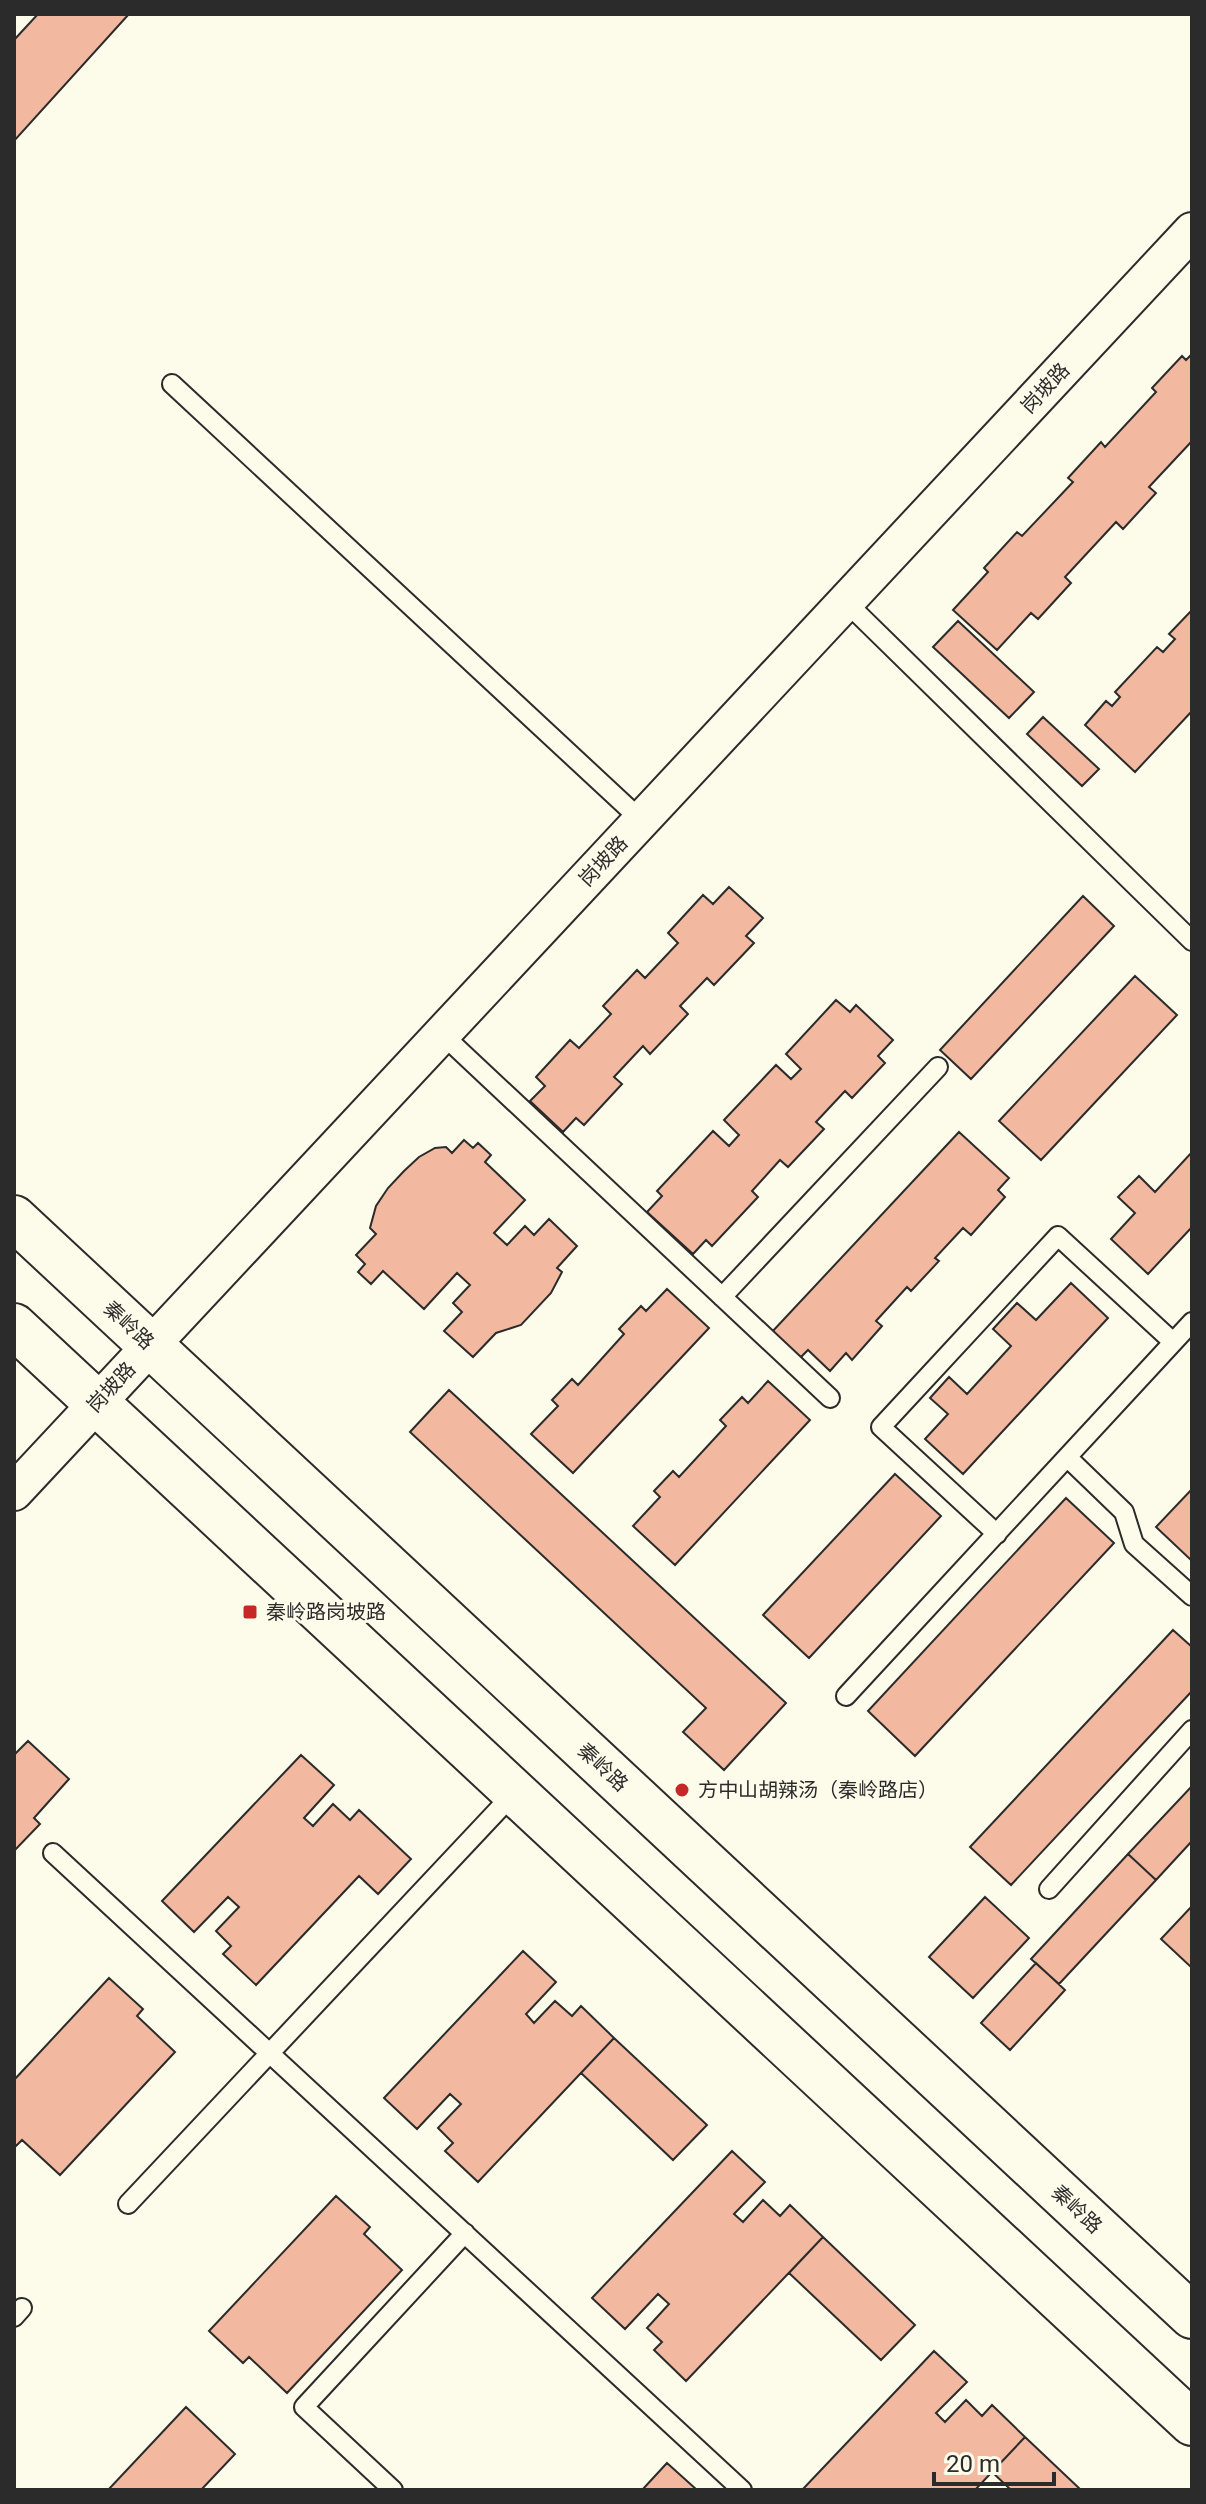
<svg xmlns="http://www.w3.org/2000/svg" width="1206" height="2504" font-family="Roboto,'Noto Sans SC',sans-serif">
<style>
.building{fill:#f2b8a0;stroke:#2b2b2b;stroke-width:2}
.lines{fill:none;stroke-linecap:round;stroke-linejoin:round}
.service-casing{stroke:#2b2b2b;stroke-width:22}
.minor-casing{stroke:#2b2b2b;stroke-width:40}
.primary-casing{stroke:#2b2b2b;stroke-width:48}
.service{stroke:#fdfbea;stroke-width:18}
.minor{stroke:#fdfbea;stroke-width:36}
.primary{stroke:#fdfbea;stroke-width:44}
.poi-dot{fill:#c62828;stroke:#fdfbea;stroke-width:3}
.labels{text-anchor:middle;stroke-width:6;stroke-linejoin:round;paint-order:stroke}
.street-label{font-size:20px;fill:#2b2b2b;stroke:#fdfbea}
.poi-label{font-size:20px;fill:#2b2b2b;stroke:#fdfbea;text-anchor:start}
</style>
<rect width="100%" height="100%" fill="#fdfbea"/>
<path class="building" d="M38 14H129L14 141V40Z
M1192 354V441L1149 487 1156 493 1123 529 1116 522 1065 577 1071 583 1038 619 1031 613 997 650 953 610 988 572 984 568 1017 532 1022 536 1073 482 1068 478 1101 442 1105 447 1156 392 1152 388 1182 356 1186 360Z
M1192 610V711L1135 772 1085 725 1106 701 1112 706 1120 697 1115 692 1157 647 1163 652 1175 639 1169 634Z
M958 621 1034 692 1009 718 933 647Z
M1043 717 1099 769 1082 786 1027 734Z
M729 887 763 918 746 936 754 943 714 985 707 978 680 1006 688 1014 650 1054 643 1046 614 1077 622 1084 584 1125 576 1118 563 1132 530 1101 545 1086 536 1077 570 1040 579 1048 611 1014 603 1006 637 970 645 978 678 943 668 933 703 895 713 904Z
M1083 896 1114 926 971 1079 940 1050Z
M1135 976 1177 1015 1041 1160 999 1121Z
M836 1000 850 1012 856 1005 893 1040 878 1056 885 1063 852 1098 845 1091 816 1122 824 1129 788 1167 780 1160 752 1191 758 1197 712 1246 706 1240 693 1254 647 1212 662 1196 657 1191 713 1131 729 1146 739 1135 724 1120 776 1065 791 1079 801 1069 786 1054Z
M959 1132 1009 1178 998 1190 1005 1197 971 1235 963 1228 935 1258 939 1261 911 1291 907 1287 876 1321 882 1326 852 1360 846 1353 830 1371 808 1350 799 1359 771 1333Z
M464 1140 473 1148 478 1143 491 1155 485 1162 525 1200 494 1233 507 1245 525 1226 534 1235 549 1219 577 1246 557 1268 562 1272 551 1293 521 1325 496 1333 473 1357 444 1331 462 1312 453 1303 470 1285 457 1273 424 1309 383 1271 371 1284 358 1272 365 1264 356 1255 376 1234 370 1228 376 1206 388 1188 404 1171 419 1157 435 1148 446 1147 452 1153Z
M1192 1152V1227L1148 1274 1111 1239 1135 1213 1118 1197 1139 1176 1155 1192Z
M1071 1283 1108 1318 963 1474 925 1439 948 1414 930 1398 949 1377 967 1394 1011 1346 993 1329 1017 1303 1036 1320Z
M667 1289 709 1328 573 1473 531 1434 558 1406 552 1400 572 1379 578 1385 624 1334 619 1329 641 1306 646 1311Z
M768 1381 810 1420 675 1565 633 1526 660 1497 654 1491 673 1471 679 1477 726 1426 720 1420 742 1397 748 1403Z
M449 1390 786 1703 724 1770 683 1732 706 1708 410 1432Z
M895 1474 941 1516 809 1658 763 1615Z
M1192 1489V1561L1156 1527Z
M1066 1498 1114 1543 915 1756 868 1711Z
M1173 1630 1192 1647V1691L1011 1885 970 1847Z
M28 1741 69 1779 34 1818 40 1824 14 1851V1755Z
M301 1755 334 1785 304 1818 313 1826 333 1804 350 1820 359 1810 411 1859 378 1894 359 1876 256 1985 223 1954 231 1946 216 1931 239 1907 228 1897 194 1932 162 1901Z
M1192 1786V1841L1156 1880 1128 1854Z
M1128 1854 1156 1880 1059 1984 1031 1959Z
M985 1897 1029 1938 973 1998 929 1957Z
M1192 1906V1968L1161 1939Z
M523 1951 556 1982 526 2014 534 2023 555 2001 572 2016 581 2006 614 2038 478 2182 445 2151 453 2143 438 2128 461 2104 450 2094 417 2129 384 2098Z
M1036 1963 1065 1990 1010 2050 981 2023Z
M109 1978 143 2009 137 2016 175 2052 60 2175 22 2140 16 2146 14 2143V2080Z
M614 2038 707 2125 673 2160 581 2073Z
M732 2151 765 2182 734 2214 743 2222 763 2200 780 2216 790 2205 823 2237 686 2381 654 2350 662 2342 647 2328 669 2304 658 2294 625 2329 592 2298Z
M336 2196 370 2227 364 2234 402 2270 287 2393 249 2357 243 2363 209 2331Z
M823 2237 915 2325 881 2360 789 2273Z
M934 2351 967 2382 936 2413 945 2422 966 2400 982 2416 992 2405 1025 2437 975 2490H802Z
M186 2407 235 2454 201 2490H108Z
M1025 2437 1081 2490H1011L992 2472Z
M667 2463 697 2490H642Z"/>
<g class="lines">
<g class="service-casing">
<path id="service" d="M172 384 641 820
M846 602 1192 941
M442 1034 830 1398
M722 1297 938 1067
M1067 1457 1124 1512 1134 1544 1192 1596
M997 1534 881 1427 1058 1236 1173 1342
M846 1696 1192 1322
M53 1853 742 2490
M1049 1889 1192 1730
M128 2204 515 1792
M14 2317 22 2308
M393 2490 304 2407 465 2233"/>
</g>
<g class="minor-casing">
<path id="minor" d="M14 1492 1192 231"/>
</g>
<g class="primary-casing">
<path id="primary" d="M14 1218 1192 2316
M14 1326 1192 2423"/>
</g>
<use href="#service" class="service"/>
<use href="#minor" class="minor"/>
<use href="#primary" class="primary"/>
</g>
<g class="poi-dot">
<rect x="242" y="1604" width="16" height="16" rx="4"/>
<circle cx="682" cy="1790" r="8"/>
</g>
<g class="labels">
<g class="street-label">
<text transform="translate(1045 388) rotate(-47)" y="7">岗坡路</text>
<text transform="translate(603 861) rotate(-47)" y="7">岗坡路</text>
<text transform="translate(129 1325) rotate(43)" y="7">秦岭路</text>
<text transform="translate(111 1387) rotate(-47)" y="7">岗坡路</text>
<text transform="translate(603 1767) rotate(43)" y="7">秦岭路</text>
<text transform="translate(1077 2209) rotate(43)" y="7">秦岭路</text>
</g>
<g class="poi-label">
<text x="266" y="1619">秦岭路岗坡路</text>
<text x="698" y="1797">方中山胡辣汤（秦岭路店）</text>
</g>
</g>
<rect width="1206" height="2504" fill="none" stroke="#2b2b2b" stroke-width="32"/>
<path d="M934 2472v12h120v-12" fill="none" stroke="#2b2b2b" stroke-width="4"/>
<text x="946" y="2472" font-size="24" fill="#2b2b2b" stroke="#fdfbea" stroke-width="6" paint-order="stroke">20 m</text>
</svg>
